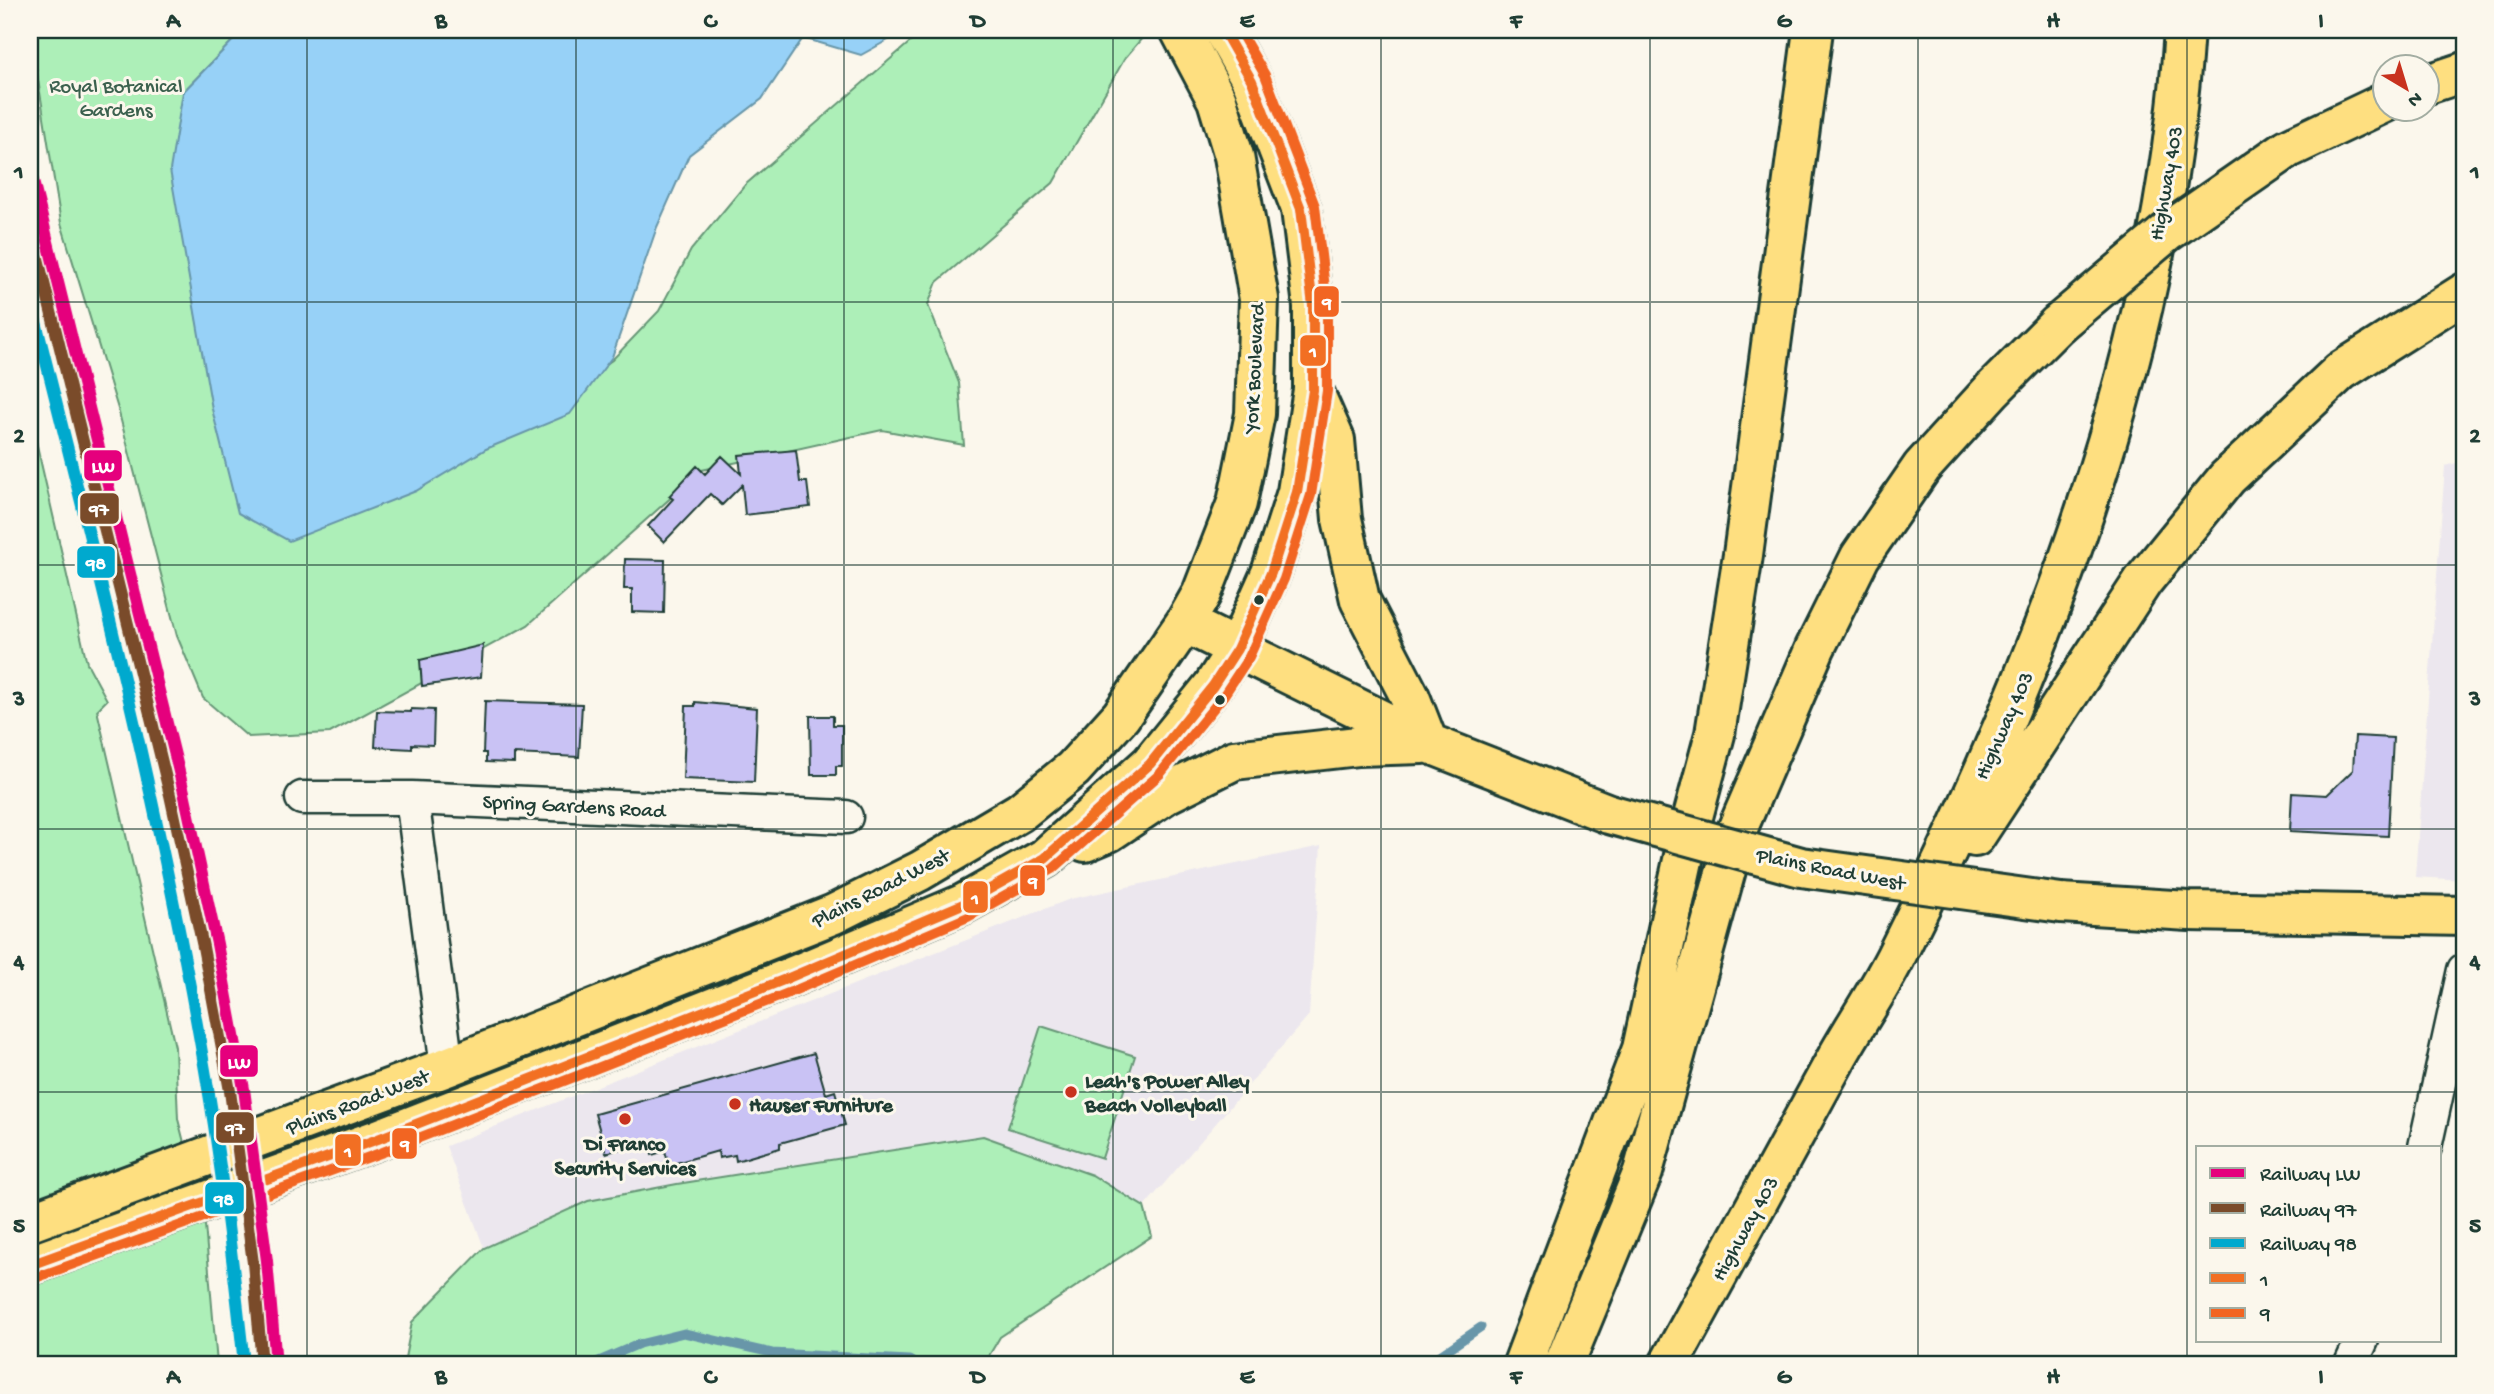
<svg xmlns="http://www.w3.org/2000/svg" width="2494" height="1394" font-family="'Gochi Hand',sans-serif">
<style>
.built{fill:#ece7ee}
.green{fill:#adefb8;stroke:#669676;stroke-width:2}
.water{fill:#97d1f7;stroke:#6796a9;stroke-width:2}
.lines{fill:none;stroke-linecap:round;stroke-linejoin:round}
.stream{stroke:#6796a9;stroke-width:9}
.building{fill:#c9c2f4;stroke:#1f3d34;stroke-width:2}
.minor-casing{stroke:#1f3d34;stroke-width:37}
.major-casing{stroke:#1f3d34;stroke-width:44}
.highway-casing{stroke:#1f3d34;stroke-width:44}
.minor{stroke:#fbf7ec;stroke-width:32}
.major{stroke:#fedf80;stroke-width:38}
.highway{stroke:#fedf80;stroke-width:38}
.major-bridge-casing{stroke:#1f3d34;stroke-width:44;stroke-linecap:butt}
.highway-bridge-casing{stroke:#1f3d34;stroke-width:44;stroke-linecap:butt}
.major-bridge{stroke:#fedf80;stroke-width:38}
.highway-bridge{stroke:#fedf80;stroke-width:38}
.bus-1-casing{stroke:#fbf7ec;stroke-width:16}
.bus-2-casing{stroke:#fbf7ec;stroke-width:16}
.bus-1{stroke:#f26f23;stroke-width:10}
.bus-2{stroke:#f26522;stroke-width:10}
.rail-1-casing{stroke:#fbf7ec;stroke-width:18}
.rail-2-casing{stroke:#fbf7ec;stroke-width:18}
.rail-3-casing{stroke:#fbf7ec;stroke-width:18}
.rail-1{stroke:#e5007d;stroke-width:12}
.rail-2{stroke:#7a4b2a;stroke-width:12}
.rail-3{stroke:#00a9ce;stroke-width:12}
.grid{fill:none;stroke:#1f3d34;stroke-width:2;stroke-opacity:0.55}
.bus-dot{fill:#1f3d34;stroke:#fbf7ec;stroke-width:2.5}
.poi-dot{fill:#c8321e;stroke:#fbf7ec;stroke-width:2.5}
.labels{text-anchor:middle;stroke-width:6;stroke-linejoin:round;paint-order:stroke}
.park-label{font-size:21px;fill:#3b614e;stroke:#fbf7ec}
.street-label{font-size:21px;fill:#1f3d34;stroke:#fbf7ec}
.poi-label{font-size:21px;font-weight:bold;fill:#1f3d34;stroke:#fbf7ec;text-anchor:start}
.line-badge{stroke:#fbf7ec;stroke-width:2.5}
.badge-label{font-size:19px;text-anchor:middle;font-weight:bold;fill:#fff}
.neatline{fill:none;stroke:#1f3d34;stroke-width:2.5}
.grid-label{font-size:23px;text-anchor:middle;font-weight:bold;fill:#1f3d34}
</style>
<rect width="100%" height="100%" fill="#fbf7ec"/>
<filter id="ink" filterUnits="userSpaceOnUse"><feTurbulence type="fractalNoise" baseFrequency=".0143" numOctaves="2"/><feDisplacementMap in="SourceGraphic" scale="14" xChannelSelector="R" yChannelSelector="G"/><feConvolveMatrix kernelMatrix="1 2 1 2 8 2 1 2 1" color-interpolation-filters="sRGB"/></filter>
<g filter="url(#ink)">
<path class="built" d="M2464 461V880L2415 877 2445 466Z
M1321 846 1309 1015 1144 1207 1092 1175 588 1201 484 1248 446 1146 1070 899Z"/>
<path class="green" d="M30 30H243L183 92 187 263 197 321 479 453 612 360 659 311 691 250 745 185 924 30H1149L1125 58 1053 183 937 282 928 305 959 383 964 445 882 430 702 470 528 625 330 733 248 737 203 698 177 636 118 409 61 223Z
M30 415 87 663 107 700 97 710 175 1047 178 1119 205 1225 217 1364H30Z
M1041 1026 1135 1056 1102 1158 1008 1128Z
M983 1136 1092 1175 1144 1207 1152 1236 1000 1337 984 1364H410L405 1358 412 1322 484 1248 588 1201 677 1184Z"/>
<path class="water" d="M243 30H906L861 55 803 38 762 99 689 155 657 227 612 357 570 414 486 449 416 491 289 541 238 513 212 409 170 170 183 92Z"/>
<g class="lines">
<path class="stream" d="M592 1364 639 1344 684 1333 772 1353 909 1360 916 1364
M1427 1364 1481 1327"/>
</g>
<path class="building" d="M796 450 800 482H807L810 507 745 515 742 485 722 505 710 494 664 542 648 526 673 499 669 496 697 466 705 474 722 456 741 474 739 455Z
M625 559 665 560 664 613 632 612V589H624Z
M483 645 481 677 422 686 420 660Z
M485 701 582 704 579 757 514 754V763L486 762V753H483Z
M695 702 757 708 754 782 683 779 686 706H695Z
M411 709 434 710 433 745 412 744V749L375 747 377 711 411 712Z
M810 716H833V725H842V766H836V775H811Z
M2355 736 2393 738 2388 836 2290 831 2292 793 2327 795 2353 770Z
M814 1053 826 1094 835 1091 845 1125 780 1143V1148L736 1161 735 1155 719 1158 718 1151 669 1165 665 1151 652 1155 648 1141 606 1153 595 1114Z"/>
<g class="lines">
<g class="minor-casing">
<path id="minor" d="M302 798H412L846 817
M412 798 447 1067
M2425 1147 2464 970
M2351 1364 2362 1340"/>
</g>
<g class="major-casing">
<path id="major" d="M1313 390 1335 440 1342 519 1360 600 1410 697 1428 743
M1185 623 1428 743 1609 814
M1085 842 1109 832 1166 794 1234 760 1358 746 1422 744
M2061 903 2189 911 2464 916
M30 1222 447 1067 834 914 920 871 1020 812 1073 769 1121 716 1185 623 1202 593 1237 503 1255 414 1259 299 1234 156 1217 100 1180 30
M30 1265 378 1139 786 979 963 904 1045 858 1150 764 1213 686 1237 649 1271 573 1297 492 1313 390V306L1301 209 1252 81 1223 30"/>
</g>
<g class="highway-casing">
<path id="highway" d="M2428 84 2464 72
M2287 149 2386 102
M1975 837 2143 581 2227 478 2341 371 2464 293
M1523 1364 1642 1049 1690 828 1715 734 1743 555 1813 30
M1564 1364 1643 1172 1737 830 1815 648 1860 557 1922 467 1992 390 2058 324
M1669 1364C1725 1262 1780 1160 1836 1059 1855 1025 1877 993 1895 958 2040 670 2163 356 2184 30"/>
</g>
<use href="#minor" class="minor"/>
<use href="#major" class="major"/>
<use href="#highway" class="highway"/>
<g class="major-bridge-casing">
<path id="major-bridge" d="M1609 814 1801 867 2061 903"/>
</g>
<g class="highway-bridge-casing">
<path id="highway-bridge" d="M2058 324 2166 233 2287 149"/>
</g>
<use href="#major-bridge" class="major-bridge"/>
<use href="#highway-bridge" class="highway-bridge"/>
<g class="bus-1-casing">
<path id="bus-1" d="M30 1265 378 1139 786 979 963 904 1045 858 1150 764 1213 686 1237 649 1271 573 1297 492 1313 390V306L1301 209 1252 81 1223 30"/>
</g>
<g class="bus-2-casing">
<path id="bus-2" d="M35 1278 383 1152 791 992 968 917 1053 869 1160 774 1224 695 1249 657 1284 579 1311 495 1327 391V304L1315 206 1265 75 1239 30"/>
</g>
<use href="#bus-1" class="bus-1"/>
<use href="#bus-2" class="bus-2"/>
<g class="rail-1-casing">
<path id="rail-1" d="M30 169 184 792 217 944 244 1089 267 1261 276 1364"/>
</g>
<g class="rail-2-casing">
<path id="rail-2" d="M30 226 170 795 203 947 230 1091 253 1263 262 1364"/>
</g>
<g class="rail-3-casing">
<path id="rail-3" d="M30 298C95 558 163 818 207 1082 223 1176 234 1270 244 1364"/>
</g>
<use href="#rail-1" class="rail-1"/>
<use href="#rail-2" class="rail-2"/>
<use href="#rail-3" class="rail-3"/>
</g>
</g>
<path class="grid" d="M307 30V1364M576 30V1364M844 30V1364M1113 30V1364M1381 30V1364M1650 30V1364M1918 30V1364M2187 30V1364M30 302H2464M30 565H2464M30 829H2464M30 1092H2464"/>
<g class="bus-dot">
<circle cx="1259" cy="600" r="6"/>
<circle cx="1220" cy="700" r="6"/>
</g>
<g class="poi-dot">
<circle cx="1071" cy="1092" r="7"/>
<circle cx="735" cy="1104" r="7"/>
<circle cx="625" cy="1119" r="7"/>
</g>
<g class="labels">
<g class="park-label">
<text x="116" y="92">Royal Botanical<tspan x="116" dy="24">Gardens</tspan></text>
</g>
<g class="street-label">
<text transform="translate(2165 183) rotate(-80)" y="7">Highway 403</text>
<text transform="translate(1253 368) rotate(-87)" y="7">York Boulevard</text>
<text transform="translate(2003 725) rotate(-66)" y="7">Highway 403</text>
<text transform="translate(574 805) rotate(3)" y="7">Spring Gardens Road</text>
<text transform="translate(1831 868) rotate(11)" y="7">Plains Road West</text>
<text transform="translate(880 887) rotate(-27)" y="7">Plains Road West</text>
<text transform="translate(357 1101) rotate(-21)" y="7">Plains Road West</text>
<text transform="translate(1744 1228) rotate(-61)" y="7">Highway 403</text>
</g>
<g class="poi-label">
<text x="1085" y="1087">Leah's Power Alley<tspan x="1085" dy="24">Beach Volleyball</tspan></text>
<text x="749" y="1111">Hauser Furniture</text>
<text x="625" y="1150" text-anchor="middle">Di Franco<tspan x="625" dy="24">Security Services</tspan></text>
</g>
</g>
<g class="line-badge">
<rect x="1313" y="285" width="27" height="33" rx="7" fill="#f26522"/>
<rect x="1299" y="334" width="28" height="33" rx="7" fill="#f26f23"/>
<rect x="83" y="449" width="40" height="33" rx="7" fill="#e5007d"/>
<rect x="79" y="492" width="41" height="33" rx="7" fill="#7a4b2a"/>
<rect x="76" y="545" width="40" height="34" rx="7" fill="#00a9ce"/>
<rect x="1019" y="864" width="27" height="33" rx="7" fill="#f26522"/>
<rect x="962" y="880" width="27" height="34" rx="7" fill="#f26f23"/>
<rect x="219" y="1044" width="40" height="34" rx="7" fill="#e5007d"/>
<rect x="215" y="1111" width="40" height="33" rx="7" fill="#7a4b2a"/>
<rect x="391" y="1127" width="27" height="33" rx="7" fill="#f26522"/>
<rect x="334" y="1133" width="28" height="34" rx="7" fill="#f26f23"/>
<rect x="204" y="1181" width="41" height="34" rx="7" fill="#00a9ce"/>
</g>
<g class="badge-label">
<text x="1327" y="308">9</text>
<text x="1313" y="357">1</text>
<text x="103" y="472">LW</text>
<text x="99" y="515">97</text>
<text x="96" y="569">98</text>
<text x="1033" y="887">9</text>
<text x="975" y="904">1</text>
<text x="239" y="1068">LW</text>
<text x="235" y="1134">97</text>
<text x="405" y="1150">9</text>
<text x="348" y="1157">1</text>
<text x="224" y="1205">98</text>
</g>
<rect width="2494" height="1394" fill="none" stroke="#fbf7ec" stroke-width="77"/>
<rect x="2196" y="1146" width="245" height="196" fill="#fbf7ec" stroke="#a3ada2" stroke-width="2"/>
<rect x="2210" y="1168" width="35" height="10" fill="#e5007d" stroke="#a3ada2" stroke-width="2"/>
<text x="2260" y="1180" font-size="21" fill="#1f3d34">Railway LW</text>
<rect x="2210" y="1203" width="35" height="10" fill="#7a4b2a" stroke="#a3ada2" stroke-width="2"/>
<text x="2260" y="1216" font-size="21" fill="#1f3d34">Railway 97</text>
<rect x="2210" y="1238" width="35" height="10" fill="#00a9ce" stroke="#a3ada2" stroke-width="2"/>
<text x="2260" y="1250" font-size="21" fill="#1f3d34">Railway 98</text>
<rect x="2210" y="1273" width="35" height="10" fill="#f26f23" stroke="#a3ada2" stroke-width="2"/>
<text x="2260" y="1286" font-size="21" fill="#1f3d34">1</text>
<rect x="2210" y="1308" width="35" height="10" fill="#f26522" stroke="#a3ada2" stroke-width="2"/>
<text x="2260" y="1320" font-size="21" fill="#1f3d34">9</text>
<g transform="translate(2406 88) rotate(142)"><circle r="33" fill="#fbf7ec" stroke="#a3ada2" stroke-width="2"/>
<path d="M0-5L12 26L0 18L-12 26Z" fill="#c8321e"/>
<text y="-10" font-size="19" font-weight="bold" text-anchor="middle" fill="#1f3d34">N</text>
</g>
<rect x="38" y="38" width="2418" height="1318" class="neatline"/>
<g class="grid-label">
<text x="173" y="27">A</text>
<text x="441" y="27">B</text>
<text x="710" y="27">C</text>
<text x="978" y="27">D</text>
<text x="1247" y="27">E</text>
<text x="1516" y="27">F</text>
<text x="1784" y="27">G</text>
<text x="2053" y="27">H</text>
<text x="2321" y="27">I</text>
<text x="19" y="178">1</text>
<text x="2475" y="178">1</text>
<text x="19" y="442">2</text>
<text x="2475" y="442">2</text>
<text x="19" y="705">3</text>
<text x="2475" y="705">3</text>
<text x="19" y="968">4</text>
<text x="2475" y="968">4</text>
<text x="19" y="1232">5</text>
<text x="2475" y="1232">5</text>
<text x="173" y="1383">A</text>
<text x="441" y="1383">B</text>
<text x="710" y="1383">C</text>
<text x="978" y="1383">D</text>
<text x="1247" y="1383">E</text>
<text x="1516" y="1383">F</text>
<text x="1784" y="1383">G</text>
<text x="2053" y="1383">H</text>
<text x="2321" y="1383">I</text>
</g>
</svg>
